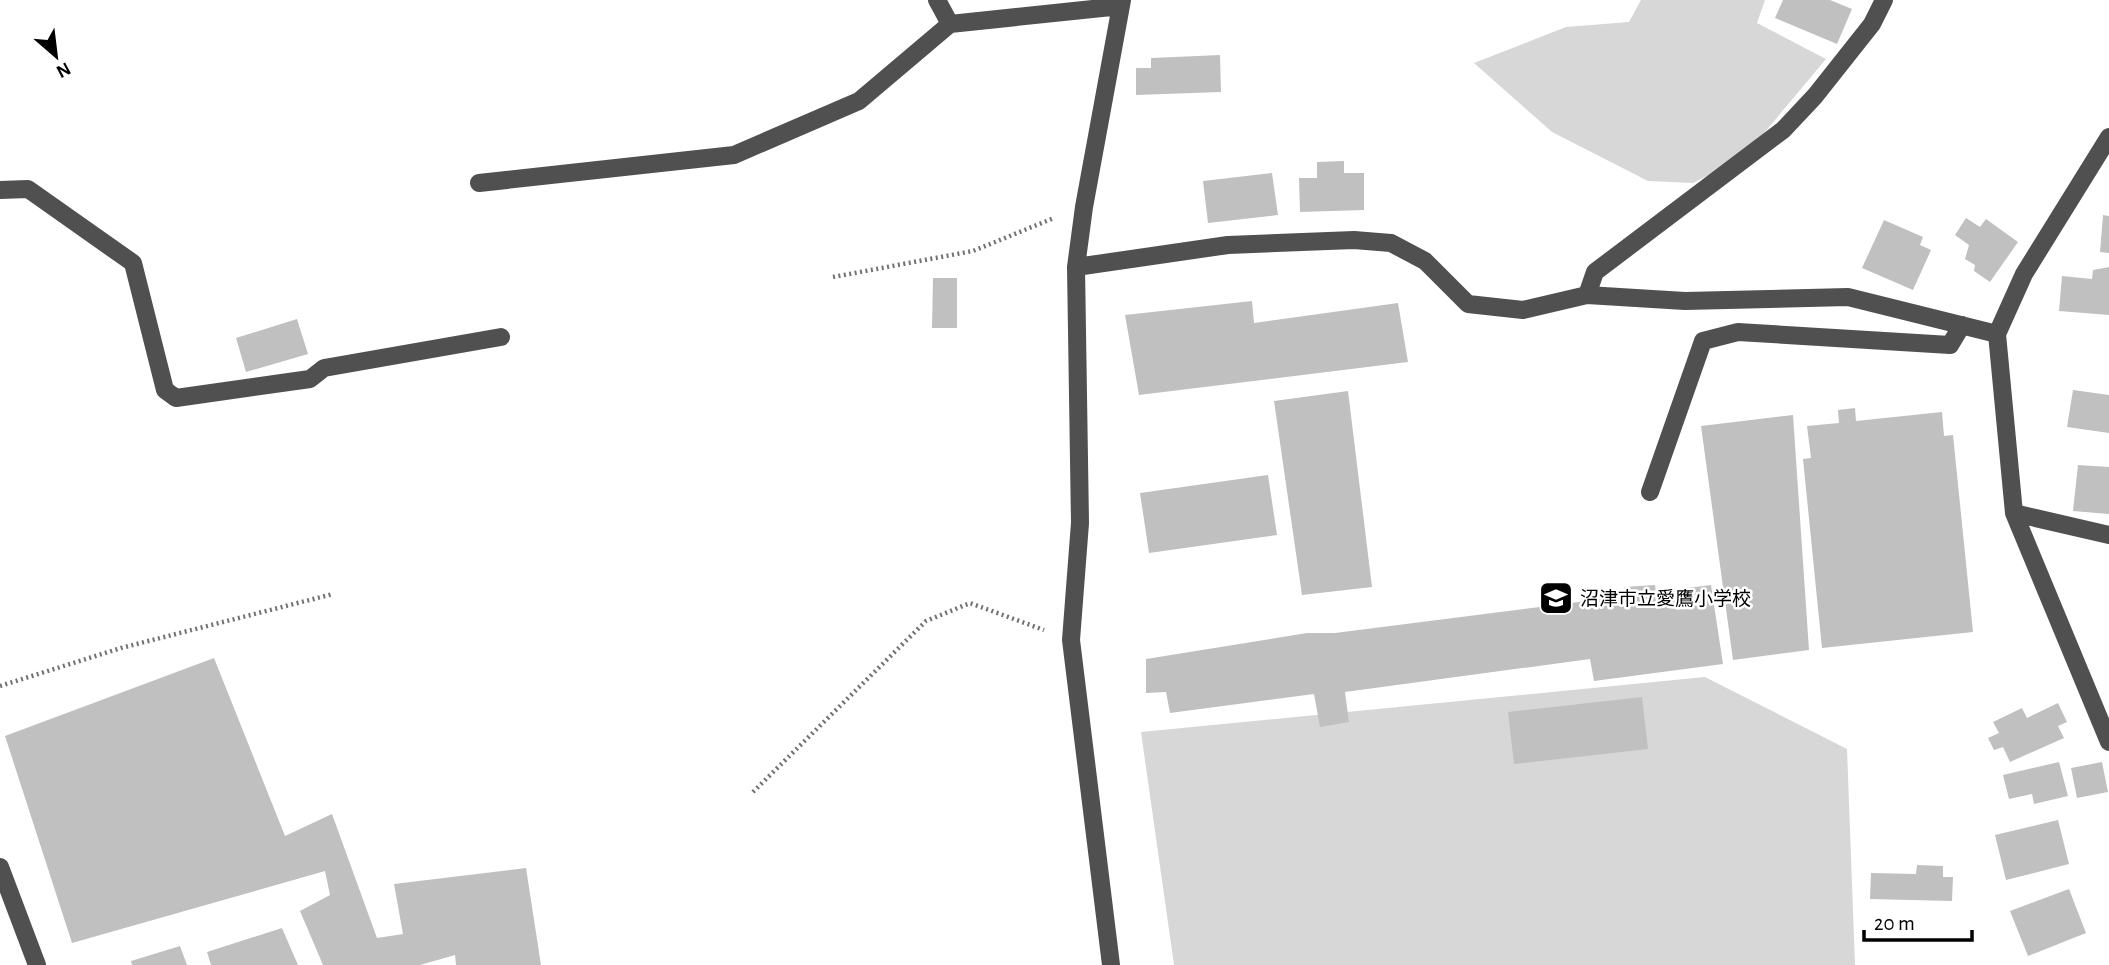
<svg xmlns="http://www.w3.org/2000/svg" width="2109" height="965" font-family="'Alegreya Sans','Noto Sans JP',sans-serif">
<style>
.green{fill:#d7d7d7}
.building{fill:#c0c0c0}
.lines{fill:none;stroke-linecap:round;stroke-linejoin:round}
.path{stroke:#727272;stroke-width:4.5;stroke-dasharray:2 3.5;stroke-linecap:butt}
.minor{stroke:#505050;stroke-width:18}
.labels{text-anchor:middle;stroke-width:5;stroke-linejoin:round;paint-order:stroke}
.poi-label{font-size:19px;fill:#000;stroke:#fff;text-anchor:start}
</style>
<rect width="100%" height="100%" fill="#fff"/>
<path class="green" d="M1641 0H1765L1757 23 1826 59 1744 157 1693 183 1648 181 1552 132 1474 63 1566 27 1629 22Z
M1705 677 1847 749 1855 965H1174L1141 732Z"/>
<path class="building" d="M1783 0H1830L1852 9 1837 44 1775 18Z
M1220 55 1221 92 1136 95V68H1151V58Z
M1344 161V173H1364V210L1300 212 1299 178H1317V162Z
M1272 173 1278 215 1208 223 1203 181Z
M2103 215 2109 216V253L2100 252Z
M1966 218 1980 227 1986 219 2018 242 1990 282 1974 271 1975 265 1965 259 1969 245 1955 235Z
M1884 220 1923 237 1920 245 1931 250 1913 290 1862 268Z
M2109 267V315L2059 311 2062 276 2092 279 2093 270Z
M933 278H957V328H932Z
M1252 301 1254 323 1398 303 1408 362 1139 395 1125 315Z
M297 319 308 354 246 372 236 338Z
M2073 390 2109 395V433L2067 427Z
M1348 391 1372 587 1302 595 1274 401Z
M1855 408 1856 421 1942 412 1944 436 1953 435 1973 632 1822 648 1803 459 1811 458 1807 426 1839 423 1838 410Z
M1793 415 1809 650 1733 660 1701 426Z
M2078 465 2109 467V514L2073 511Z
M1268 475 1277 535 1149 553 1140 493Z
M1655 585 1656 592 1711 585 1723 664 1594 681 1590 659 1345 692 1349 722 1320 727 1314 694 1170 713 1166 692 1146 693V659L1307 633H1335L1625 596 1624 587Z
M214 658 285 836 332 814 377 938 403 934 394 884 526 868 541 965H456L455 955 420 965H323L300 911 330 895 325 871 72 943 5 736Z
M1642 697 1648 749 1514 764 1508 712Z
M2058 703 2067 722 2058 726 2064 738 2010 762 2003 747 1994 750 1988 738 1999 733 1993 722 2022 708 2027 718Z
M2059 762 2068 796 2034 804 2032 794 2009 799 2003 775Z
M2102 762 2108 792 2077 798 2071 768Z
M2058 820 2069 864 2006 880 1995 835Z
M1917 865 1943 866V877H1953L1952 901 1870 899 1871 873 1916 874Z
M2069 889 2086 933 2028 956 2010 911Z
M282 928 298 965H211L207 952Z
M180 946 187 965H132L131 961Z"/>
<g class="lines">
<path class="path" d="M833 277 973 251 1054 218
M0 686 121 648 333 594
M753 792 926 621 970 603 1044 630"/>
<path class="minor" d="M937 0 950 24
M2109 137 2024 274 1997 334 2014 513 2109 742
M479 183 734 155 859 101 950 24 1121 6
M0 190 28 189 133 263 165 390 176 398 310 379 324 368 501 337
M1076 267 1228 245 1354 240 1391 243 1425 261 1468 304 1523 310 1587 295 1685 301 1848 297 1997 334
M1587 295 1595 272 1783 130 1815 96 1872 24 1884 0
M1650 492 1703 341 1738 332 1950 345 1962 325
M2014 513 2109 535
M0 867 37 965
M1111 965 1071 640 1080 523 1076 267 1084 207 1122 0"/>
</g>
<defs>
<g id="school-square" transform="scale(1.75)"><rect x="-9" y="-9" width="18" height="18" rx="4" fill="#000" stroke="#fff"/><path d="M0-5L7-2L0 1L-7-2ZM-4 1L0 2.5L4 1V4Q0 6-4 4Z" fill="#fff"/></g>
</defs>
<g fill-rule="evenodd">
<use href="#school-square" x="1556" y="598"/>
</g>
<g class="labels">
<g class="poi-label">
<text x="1580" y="605">沼津市立愛鷹小学校</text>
</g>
</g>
<g transform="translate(56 56) rotate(152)" stroke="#ffffff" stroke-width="5" paint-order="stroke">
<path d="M0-5L12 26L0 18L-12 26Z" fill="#000000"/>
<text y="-10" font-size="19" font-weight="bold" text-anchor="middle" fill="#000000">N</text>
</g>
<path d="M1864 930v10h108v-10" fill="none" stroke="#000000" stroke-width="3.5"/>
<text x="1874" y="930" font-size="21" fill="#000000" stroke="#ffffff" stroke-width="5" paint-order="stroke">20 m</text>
</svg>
